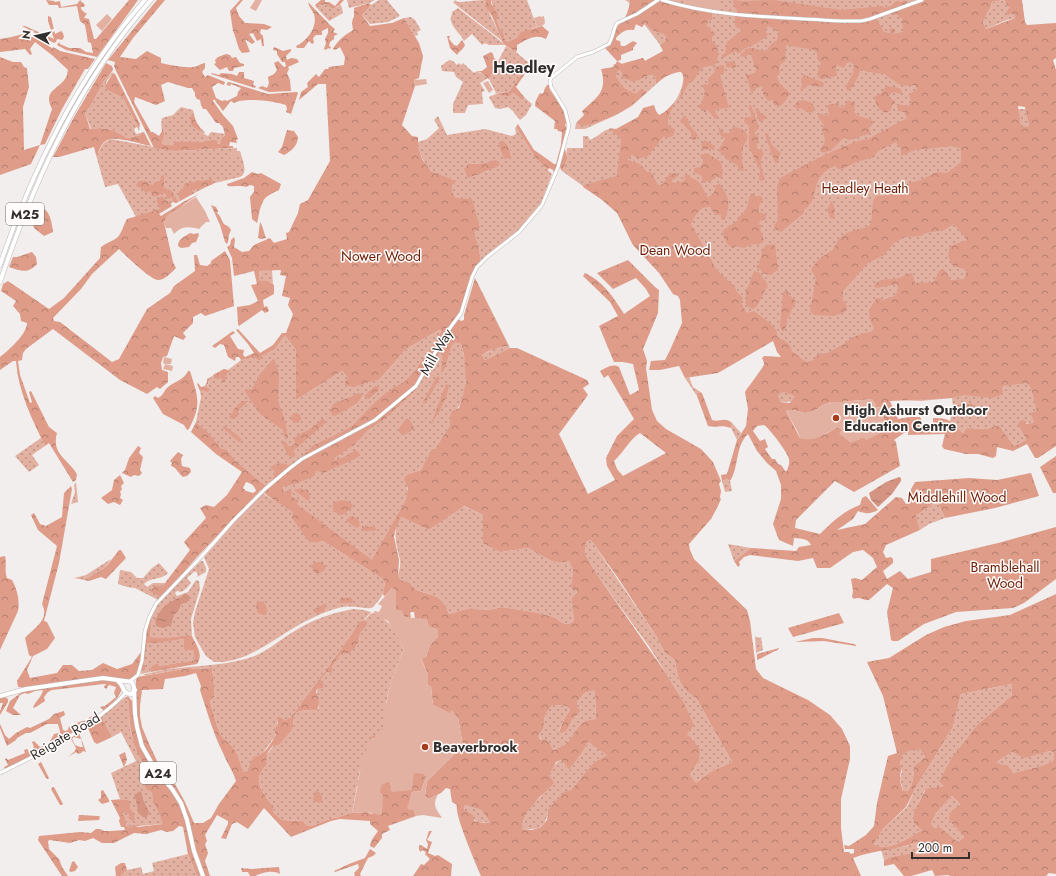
<svg xmlns="http://www.w3.org/2000/svg" width="1056" height="876" font-family="Jost,sans-serif">
<style>
.grass{fill:url(#grass-dots);fill-rule:evenodd}
.forest{fill:url(#forest-crowns);fill-rule:evenodd}
.park{fill:#e3b1a2}
.water{fill:url(#water-ripples)}
.lines{fill:none;stroke-linecap:round;stroke-linejoin:round}
.major-casing{stroke:#bcb8b7;stroke-width:4}
.highway-casing{stroke:#bcb8b7;stroke-width:5}
.major{stroke:#fff;stroke-width:3}
.highway{stroke:#fff;stroke-width:4}
.poi-dot{fill:#a43c1d;stroke:#fffcfb;stroke-width:1.5}
.labels{text-anchor:middle;stroke-width:3;stroke-linejoin:round;paint-order:stroke}
.shield{fill:#fffcfb;stroke:#706d6c;stroke-width:1}
.shield-label{font-size:13px;font-weight:bold;fill:#32302f}
.park-label{font-size:14px;fill:#6a1d04;stroke:#fffcfb}
.street-label{font-size:14px;fill:#32302f;stroke:#fffcfb}
.poi-label{font-size:14px;font-weight:bold;fill:#32302f;stroke:#fffcfb;text-anchor:start}
.quarter-label{font-size:16px;font-weight:bold;fill:#302d2c;stroke:#fffcfb}
</style>
<defs>
<pattern id="grass-dots" width="8" height="8" patternUnits="userSpaceOnUse"><rect width="8" height="8" fill="#e3b1a2"/><path d="M2 2h.1M6 6h.1" fill="none" stroke="#b99084" stroke-width="1.8" stroke-linecap="round"/></pattern>
<pattern id="forest-crowns" width="20" height="18" patternUnits="userSpaceOnUse"><rect width="20" height="18" fill="#de9c89"/><path d="M2 6a3 3 0 1 1 6 0M12 15a3 3 0 1 1 6 0" fill="none" stroke="#b58070"/></pattern>
<pattern id="water-ripples" width="26" height="14" patternUnits="userSpaceOnUse"><rect width="26" height="14" fill="#d59481"/><path d="M2 4q2-2 4 0t4 0M15 11q2-2 4 0t4 0" fill="none" stroke="#ad796a"/></pattern>
</defs>
<rect width="100%" height="100%" fill="#f2eeed"/>
<path class="grass" d="M347 0H375L369 3 349 8Z
M379 0H387L400 16 388 22 370 24 362 15 371 5Z
M456 0 457 2C466 2 476 0 486 0 487 13 498 28 502 41L455 4 453 2Z
M491 0H527L537 27C527 29 518 37 508 42L505 40 503 31 500 29Z
M625 0H963L1018 109H1026L1029 126 1025 127 1028 384 1031 387 1038 411 1034 422 1019 425C1020 430 1024 434 1026 440L1014 446 999 425 986 429 967 428 963 433 950 421 953 408 952 398 921 401 875 399 779 402 778 394 784 391 793 395 784 359 775 337 724 348 721 274 714 265 633 245 617 212 601 199 562 171 565 165 567 148H583V136H588L590 140C606 132 605 124 625 132 654 118 679 113 684 76L682 72H677L664 77 632 106 616 115 585 129H575L576 123 585 115 600 95 614 64H621L643 58 645 61 664 51 658 42 644 24 642 27 624 19 627 14 630 3Z
M1004 0 1009 8 1008 15 1014 14 1015 18 1007 20 986 29 983 22C985 19 985 17 987 14 989 8 991 9 992 2Z
M328 4 331 8 338 7 340 4 342 8 343 13 329 21 317 8V6Z
M458 8 503 43 505 45H489L485 43 482 45 473 35 472 34 464 41C461 34 453 29 451 21 450 16 452 17 452 12Z
M411 17 415 20 421 30 417 32 418 35 415 36 404 18Z
M506 46 516 52 530 64 526 72 520 76 509 92 496 93 489 79Z
M449 60 453 61 457 65 459 63 461 65 463 63 474 73 477 71 488 78 480 83 485 91 482 92 483 104 468 105 465 113H453V104L463 82 456 77 454 72 442 71 441 66Z
M112 72 113 73 106 82 107 90 123 98 139 129 140 128 139 131 137 127 134 129 136 134 144 132 141 133 140 135 127 138 113 130 100 128 91 129 85 113 90 107 104 81Z
M513 93 520 98H525L532 104 526 115 520 120 514 113V112L508 107 500 109 495 108 489 97C497 92 505 97 513 93Z
M181 107 193 110C195 119 197 126 205 132L204 134 208 136 211 132 225 134 220 143 204 141 197 142H174L173 146 163 139 165 133 162 131C161 126 161 123 162 118L173 115Z
M438 116 447 135 485 129 512 136 516 134 515 128 516 127 536 159 552 174 541 204 519 231 481 260C477 236 466 213 452 192V186L456 181C450 177 440 176 433 172 426 168 417 150 418 142L427 139 439 128 434 120ZM504 141 508 145 512 156 505 160ZM486 163 489 171 480 173 468 164Z
M111 139 175 151 237 148V151H240C242 159 249 173 240 177L215 183 206 187 176 203 173 202 171 204 172 206 136 217 118 184 105 187 96 155H98C100 147 103 142 111 139Z
M272 270 273 284 268 281H260L259 271Z
M439 330 442 331 446 339 461 344C467 363 469 388 459 406 457 410 453 413 450 416V425L435 449 428 456 426 462 421 470 408 474 407 500 372 561 269 483 265 485 236 461 227 450 221 448 208 432 196 422 201 397 200 391 205 389 210 381 209 378 224 369 228 370 241 360 255 358 259 361 262 359V356L274 350 285 336 296 350V400L342 371 348 378 380 379 406 349Z
M509 346 510 348 485 360 482 355 495 348Z
M689 377 693 387 702 393H698L697 396 685 378Z
M732 423 741 433 737 440 731 428Z
M41 438 45 446 32 455 39 465 29 472 15 456Z
M727 479 730 481 732 491 725 492 722 481Z
M76 482 78 502 71 504 75 492 74 485Z
M263 493C269 499 278 501 285 505 297 513 302 530 309 542L316 543 323 541 383 579C389 590 380 600 372 608 363 609 353 605 342 607 328 610 309 619 297 626 272 640 245 664 214 662L206 656 200 646 195 637 193 623 195 612 209 569 204 557 239 517Z
M937 501 945 518 929 524 920 530 916 516Z
M463 506 483 515 501 552 528 548 551 561 560 563 569 561 573 571 571 585 576 590 577 592 572 597 574 621 569 624 563 623 554 617 534 612 501 607 495 609 483 610 470 608 449 614 446 606 438 597 416 590 410 583 401 580 398 576C399 571 401 566 400 560 397 545 391 532 401 517L429 530Z
M591 540 656 636 665 653 675 660C677 677 680 689 696 698L732 762 710 772 696 783 690 774 699 761 687 734 682 699 650 648 598 576 585 554 586 542Z
M728 544 751 548 734 561Z
M111 559 106 567 84 580 74 578 86 575Z
M201 561H203L206 568V572L197 577 198 574 195 571 187 578 191 583C188 587 185 590 181 592L177 591 175 593 177 596 188 592 196 580 199 581 200 589 191 619 192 636 188 635 165 638 150 637 152 620 150 619 156 607 164 597ZM185 593 188 594 189 601 183 603 178 612 174 615 155 622C161 604 174 604 185 593Z
M159 563 168 573C162 580 151 577 144 584L147 587 153 583H165L162 587 151 590 160 597 158 600 135 588 127 587 118 584 120 570 131 572 137 578H143L152 568Z
M353 609 364 610 371 612 364 620 359 622C355 630 349 637 344 645L291 717 285 722 282 718 279 716C278 719 278 722 277 724 276 729 273 730 276 735L262 754 253 758 247 771 243 773 237 753 232 746 222 737 217 726 210 701 214 697C215 688 213 677 212 668L196 669 189 668 147 675H142C154 672 166 669 179 668 205 665 231 665 257 655 270 649 281 639 293 632 311 620 332 613 353 609Z
M371 613C389 616 396 634 404 649L391 681 386 703 384 727 376 735 372 743H369L360 770 352 813 323 821 315 825 307 826 303 821 282 820 273 812 274 807C264 794 250 780 267 765L266 756 274 745H279C283 739 290 733 293 726 294 721 292 715 298 712 304 708 311 712 317 710L319 708C317 688 314 689 327 672L330 674 332 667 341 654C348 653 356 650 359 642 360 639 359 635 360 632 362 628 366 627 366 621L365 620Z
M755 636 758 638 761 637 763 650 756 653Z
M184 639V648L188 651 193 649 195 660 159 666 150 670 151 672 141 674 144 643Z
M1012 684V695L978 724 944 786 925 790 914 811 922 830C908 838 888 853 872 844L883 829 907 807 916 787 953 727 961 694Z
M594 690 595 693 596 719C580 720 577 731 568 742 564 745 558 748 554 750L551 749 538 736 544 728C543 719 546 711 553 705L567 706 570 710 564 719 559 731 567 730 572 720 581 711 577 706V702L585 693Z
M123 699H127L129 703C129 713 129 724 131 733 139 760 156 780 173 801L163 824 127 827 125 817 123 816 111 800 120 799 111 773 136 761 121 732 112 737 101 716Z
M588 742 608 755 593 763 571 790 548 810C546 828 539 830 522 829 522 822 527 811 531 806 534 801 540 799 542 795 548 783 548 766 561 760L569 770 582 753Z
M920 749 925 757 914 766C914 775 913 784 908 791H903L900 778 902 772 900 764 901 755 906 751Z
M1050 751 1054 753 1053 761 1041 766 1013 773 997 762 1012 752 1024 757Z
M952 796 960 804 951 811 948 819 964 837 958 842 939 826 935 828 931 824 936 813Z
M465 805 481 810 490 822C476 824 473 820 464 810Z
M918 842 922 850C910 855 896 854 884 860L881 850 907 846Z
M188 854 197 876H121L127 870 141 867 143 874 154 871 152 863Z"/>
<path class="forest" d="M46 0 54 1 55 2 60 1 61 7 77 4 80 0 85 5 84 7H81V9L85 13H87L84 18 89 19 94 39H96L129 0H138L97 57 66 50 57 45 59 42 60 44 69 48H80L86 52 93 53 91 43 88 42 85 25 80 21 77 6 59 8 58 5H49Z
M157 0H165L133 38 120 57 136 59 147 51 161 58V63C171 65 183 68 193 67 198 67 201 63 205 63V68L202 72 205 77 208 75 225 82 224 85 218 83 212 87 216 98 222 101 225 100 227 101 237 96 238 92 241 88 231 84 230 86 227 85V83L229 82 268 94 297 92 298 93 291 114 286 112 287 109 286 105C275 101 244 97 234 103L231 101 223 111 214 99 213 101 223 115 233 126 238 139 236 140 237 143 230 142 229 146H233V148L175 151 154 148 116 71 114 66 115 62 108 60ZM168 82 188 88H192L195 93V96L197 99 200 100 201 105 203 109H206L216 123H219L223 127 225 135 222 138 220 143 219 144 216 140 197 142H174L173 145 162 144 165 132 162 131 159 136 153 132H151L134 102 135 97 156 105 165 101 161 85Z
M240 0H243L236 8 239 16 245 23 264 24 272 27 267 30 261 29 260 33 263 36 264 46H262L261 39 257 41 253 33 249 34 255 42 252 44 245 39 250 52 242 53 239 49 234 33 233 31 230 11Z
M321 0H325V2H329L335 6 340 0H344C340 4 337 9 331 8L327 4 317 6V8L315 5Z
M486 0H491V3L498 15 497 20 500 29 503 31 505 40 508 42 517 37 521 32 542 26 549 32 546 39C535 33 526 40 517 45V50L516 52 505 45 503 43 492 16 486 7Z
M630 0H655L639 14 656 3 663 1 690 9 712 13V20H708L707 26 711 28V31L714 32V35L712 37V41C720 46 718 56 717 63 713 66 708 66 704 67 699 70 696 78 691 83L690 81 679 101C681 93 687 79 681 72 671 72 663 78 656 84V77L651 74 634 82 623 78 622 72 619 70 617 72 616 77 625 89 636 94 641 89 647 92C633 105 618 116 600 121 592 123 587 127 579 125L578 121 584 115 582 111C597 97 608 92 601 69L614 67 617 61 605 48 612 42 616 26 624 22 629 8ZM645 23 652 30 664 34 666 37 665 42 660 45 663 51 645 61 643 58 622 64 617 61 621 60V55L633 50V48L637 43 633 41 625 46H621L620 41 616 40V38C622 32 625 29 634 30L636 24 642 27Z
M733 0 744 1 774 0 841 10 883 6 884 8 891 6 896 1 901 2 905 0 906 5 867 19 853 20 737 13V10L734 6Z
M924 0H1022L1025 22 1027 25 1056 23V58L1053 60 1056 70V446L1038 458H1035L1027 444 1013 451 997 447 996 456 993 458 978 454H966L944 449 942 446 945 434 908 435V432L904 433 894 440 896 442 900 466 854 492 835 481 796 520 795 528 820 534C831 523 845 510 860 505L862 498 866 496 878 510C871 514 865 514 858 511L853 519 837 530 865 524 896 497 902 498 906 504 911 502 909 493 915 482 969 478 997 480 1031 473 1039 496 995 508 945 518 937 501 916 516 920 530 886 545 883 552 886 558 891 557 893 559V563L883 571 887 579 900 571 908 579 931 572V559L998 543 1056 527V579L1024 603 1013 608 956 612 924 624 898 641H893L891 640 887 612 893 588 887 584 869 600C863 601 860 596 854 599L852 597 853 591 851 579 855 578 862 580 877 567 873 558 863 550 853 552 830 568H817L813 558 798 561 750 555 744 557 739 562 740 565 738 567 734 561 751 548 796 551 799 547 811 545C808 538 801 539 794 538L793 546 779 540 773 524 781 499V485L776 471 767 463 757 451 748 434C735 446 739 468 730 481L727 479 722 481 721 475 727 474 737 440 746 426 748 409 745 392C748 387 764 367 764 364 764 362 763 360 762 358L764 356 781 357 777 352 773 341 718 373 685 378 679 366 660 370H649L651 361 665 360 670 350 682 323 680 300 678 296 673 294 659 273 633 245 617 213 601 199 583 187 584 185 617 176 621 139 609 128 616 129 638 117 643 108 654 105 656 111 659 115 665 112 674 103 668 119V126L675 129 673 136 666 138 664 136 648 156 637 159 636 156 632 155 627 159C637 165 637 159 647 172H651L658 185 663 184 669 174 675 173 678 176 672 180V182L675 183 684 181 685 175H690L691 178C700 180 704 189 707 197 714 195 714 192 716 185L720 184C729 197 731 204 725 219L721 220V215H715L710 207C699 206 696 215 691 224L714 265 721 274 734 286 737 292 743 298 741 303 747 313 754 311C762 318 780 326 777 338 785 340 790 343 792 351L806 362 814 360 815 357 821 353 825 354 846 343V341L858 335 873 331 874 328C866 314 868 310 877 298H880L882 300 895 296 898 289 897 284 876 288 874 286C880 276 891 281 899 278 905 276 904 274 912 273L915 283 934 282 939 271 943 269 947 273 950 280 964 279 967 270 952 265 948 256 950 246 967 240 954 224 944 230 926 233 921 236 905 237 894 243 884 255 868 263 843 291V299L847 307 845 312 834 316 814 315 810 311 816 278 811 270C816 261 823 255 833 250 839 236 844 233 859 229 864 228 867 228 871 224L873 201 876 196 889 195 896 187 921 180 937 172 947 173 961 162V149L953 146 924 149H917L901 156V149L896 142 878 151 874 157 857 162 842 169H838L835 166C808 176 821 199 804 210V213L781 232 775 229 774 225 777 222 778 219 777 187 780 178C805 165 830 151 856 142 860 140 864 140 868 139L907 118 904 112 898 111 897 104 908 106 911 102 909 94 917 90 915 85 907 86 898 84 885 74 868 72 861 69 858 77 850 90 847 91 846 86 853 73 854 65 850 62 847 63 844 68 836 65 837 76 823 79H819C817 73 818 68 821 63L818 60 817 53 814 50 786 45 785 62C779 64 779 67 780 73L777 76 779 83 790 93 784 103 780 106 774 105 773 100 768 101 763 94V86L754 89 752 95 746 75 755 73 756 69C753 63 753 58 750 53L745 57 740 56C753 40 754 54 767 50L770 45 777 40 779 32 768 26 765 31 768 35 759 42 744 49 738 54 736 51 722 58V55L725 53 727 42 742 30V29L737 28 735 25V16L738 15 841 23H862L876 18 884 32 892 34 889 30 891 28H894L895 31 893 34 903 32 902 18H899L898 14 892 15 891 13ZM1004 0 1009 8 1006 13 1008 15 1014 14 1015 18 986 29 983 22C985 19 985 17 987 14 989 8 991 9 992 2ZM1018 106 1025 107 1029 126 1021 127ZM1027 383 1031 388 1037 411 1031 413 1034 422 1026 424V421L1021 420 1018 424C1020 430 1024 434 1026 440L1014 446 999 425 986 429 967 428 963 433C951 421 950 418 933 418V429H921V419L920 417H910L898 419 890 401 952 398 964 395 992 398 1003 394 1002 386ZM784 392 795 396 790 403 780 402 778 394ZM872 399 875 408 885 406 882 427 842 429 837 427 826 434 800 438 786 411 793 410 805 413 814 411 823 405 831 402H841ZM764 425C770 429 788 453 789 459 790 464 788 468 786 472L781 465 778 464 775 459H772L765 449 768 447 765 439 760 441 753 431 757 426Z
M308 2 330 25 335 29 333 32 338 34 334 36V39L330 42 329 46 331 47 330 49 329 48 325 50 324 49 326 43 325 39 328 33V28L322 31V35H316L313 38 314 43 312 44 309 41 304 48H297L296 46C307 41 318 27 314 14 312 10 309 7 308 2Z
M369 3 371 5 362 15 370 26 392 23 404 18 419 43 423 56 419 78 414 80 415 86 402 125 412 136 418 137V146L422 159 431 171 457 181 452 186V192L456 198 472 199 480 228 474 232 478 245 481 260 477 266 463 307 457 318 461 321 464 320V315L475 278 509 346C498 347 491 349 482 355L485 360 510 348H517L587 380 589 384 583 388 588 395 559 434 588 494 615 480 607 466 606 458 617 436 634 419 608 375 604 378 600 371C606 368 612 363 619 367L630 395 639 390 633 364 623 362H614L599 326 618 316 610 302 583 276 585 273C603 281 614 298 624 314L650 296 646 289 636 278 613 289 597 273 628 260 655 287 659 290 658 313 643 349 647 361 646 368 652 410 657 421 666 429 701 449 713 462 721 481 719 484 721 491 720 498 721 499 717 508 711 519 689 544 690 550 694 559 747 610 750 621 756 669 763 678 808 700 830 715 842 729 850 746V759L841 799V828L844 852H849L851 854 854 853V849H845L844 845 849 846 866 835 874 826 877 803 888 756 897 753 883 696 867 662 889 658 926 635 944 627 966 621 1010 615 1056 594V874L1049 873 1046 876H950L948 875 935 876 932 870 911 876H904L894 864 884 866V860C896 854 909 855 922 850L918 842C897 850 874 850 853 858L861 876H481C476 864 454 814 457 805L452 802 450 789 446 788 441 793 429 799 425 796 427 781 463 746 458 718 433 705 431 687 428 685V675L421 658 426 657 430 645 438 636 436 629 431 628C425 623 424 619 415 619L414 612H411L410 614 411 616 410 618 404 617 403 614 396 610V599L392 588 385 596 383 595 385 584 383 579 323 541 316 543 309 542 292 518 293 513C283 503 270 500 261 490L197 557 170 588 160 597 150 591 157 585 162 587 190 550 184 542 206 518 200 508 206 505 214 507 227 495 242 472 216 454 191 432 196 422 208 432 221 448 227 450 236 461 265 485 269 483 271 485 274 483 273 479 275 472 270 467 279 463 290 465 300 458 314 445 342 432 352 426 376 401 393 388 404 382 415 371 442 331 439 330 406 349 380 379 353 387 345 385V382L348 378 342 371 296 400V350L285 336 274 350 262 356V359L259 361 255 358 241 360 239 357H236L235 361 228 357 224 345 220 344 215 348 212 346 233 331 235 333 230 336 238 349 244 350 243 355 245 357 254 353 248 344 236 330 238 329 260 353 273 345 282 333H286L293 314 288 305 290 298 282 296 286 276 280 275 281 270 259 271 260 281H268L274 285V294L263 300 264 307 267 306 269 311 265 313 262 310 239 326 238 324 237 307 250 305 258 301 251 285 257 284 254 271 234 276 232 258 227 247 230 245 231 240 234 237 235 240 234 247 242 252 249 251 254 245 270 238 274 243 287 239 286 233 289 232 298 213 300 204 308 200 330 161 326 84H318L299 100 301 92 308 87 307 83 316 74 319 77 325 69H328L329 67 344 65 345 57 340 47 335 50 333 49C338 40 345 35 353 30L352 23 353 18 354 17V8ZM446 339 448 340 442 358 443 360 441 371 442 373 444 370 452 345 454 342 461 344 464 355 466 381 463 395 459 408 452 411 450 416V425L435 449H432L421 470 408 474 404 479 408 488 406 500 372 560 297 504 299 501 291 496 292 492 291 490 284 492 282 487 298 483 314 476 316 471 324 473C336 466 349 463 361 455L356 450 344 457 335 460 334 458 354 445 368 430 383 420 414 392 432 366ZM640 433 666 453 623 476 617 469 614 461C624 452 629 440 640 433ZM246 482C251 483 255 486 256 491L253 493 246 491 243 488ZM464 506 483 515V543L501 552 528 548 551 561 560 563 569 561 573 571 571 585 572 589 576 590 577 592 572 597V602L574 621 569 624 563 623 554 617 534 612 501 607 495 609 483 610 470 608 449 614 446 606 438 597 416 590 410 583 401 580 398 576 399 560 394 537 395 531 401 517 429 530ZM591 540 618 578 656 636 665 653 675 660C677 677 680 689 696 698L732 762 710 772 696 783 690 774 699 761 700 749 687 734 694 725 682 699 665 672 598 576 585 554 586 542ZM1012 684V695L978 724 952 758 939 781 944 786 926 789 914 811V823L922 830C908 838 888 853 873 844L883 829 906 807 916 787 953 727 961 694ZM594 690 595 693 596 719C578 720 578 730 568 742 564 745 558 748 554 750L552 749 550 744 545 739 541 740 538 736 544 728C543 719 546 711 553 705L567 706 570 710 564 719 559 732 562 733 567 730 572 720 581 711 577 706V702L585 693ZM588 742 607 755 593 763 571 790 564 792 548 810 547 820 541 827 532 830 522 829C523 809 542 796 554 783L549 775 556 762 561 760 569 770 582 753ZM920 749 925 757 914 766C914 775 913 784 908 791H903C902 788 900 782 900 777 900 772 903 769 900 764 903 749 907 752 920 749ZM1050 751 1054 753 1053 761 1041 766 1013 773 1007 765H1002L997 762 1012 752 1024 758ZM952 796 960 804 951 811 948 819 964 837 958 842 939 826 935 828 931 824 936 813ZM465 805 481 810 490 822 484 823 474 821 473 815 464 810Z
M48 16 51 17 55 34 61 31 63 33 64 37 62 40 57 39 56 42 54 43 22 26H25L54 39 48 21Z
M27 32 60 51 95 59 88 69H85L62 109 45 144 40 145 31 164 0 175V57L13 62H21L24 67 27 68 29 87 23 107 24 150 40 145 52 109C43 91 56 91 65 79 67 77 67 73 68 70L53 56 35 42 30 49 32 54 30 55 25 49 0 52V39C6 38 23 35 27 32Z
M447 36H450L449 39 454 45 457 46 462 40 465 45C463 50 459 51 457 55L450 48Z
M274 47 283 51 291 49V51L286 56 287 60 291 58 297 59 299 62 288 67 289 69 287 73 290 80 291 91 269 92 258 88 262 86 267 88 269 83 268 77 274 74 277 70 274 63 278 61 284 67 286 66 285 62H282L277 54V51L273 50Z
M491 52 493 54 494 58 499 61 489 79 480 72 477 71H482L487 67 483 56Z
M226 54 230 55 232 58 236 57 240 63 244 64V66L234 68 233 71H229L227 67 220 70 214 64 216 63 215 60 218 57Z
M732 61 735 63 736 66 735 68 726 67V63Z
M106 63 112 66 113 70 104 81 90 107 85 113 90 129 100 128 113 130 127 138 140 135 141 133 144 132 151 146C142 144 118 137 111 139 103 140 99 148 98 155H96L94 147 59 157H53L74 117Z
M721 65H724V73L720 75 729 108 716 109 715 111 718 117 715 119 707 109 705 113 703 110 699 108V105L702 103 705 91 702 86 705 84 708 85V79L715 72 714 68Z
M239 72H244V78L254 81 253 85 256 86 255 88 211 74 212 73 219 75 221 73C227 74 232 73 237 76Z
M526 72 516 87 525 98H520L513 93 508 96 493 94 509 92 520 76Z
M113 73 115 74 140 124 139 129 123 98 107 90 105 86Z
M804 75 823 82 824 85 820 87 807 85 802 91H800L802 85 801 80Z
M547 85H549L550 90 563 108 567 122 565 125 567 128 556 169 553 172V170L549 168 548 170 536 159 516 127 518 124 534 150 540 154 554 164H556L561 145 562 132 558 131 557 129H554L555 121 535 106C535 101 537 98 540 93L542 94 544 92V90Z
M887 86 899 88 902 91 901 94 894 92 890 94 889 99 895 100V103L892 105 891 110 886 113C878 109 875 105 875 96L882 93 883 90Z
M803 100 812 103 815 108 813 112 809 113 801 108 797 109 794 107 796 103Z
M848 100 855 103 854 111 856 115 872 120 873 124 869 127 870 132 868 134 849 140 844 138C836 144 832 154 821 152L820 149C826 142 826 139 822 130L824 125 818 117 820 113 826 116 829 114 827 105 838 103 839 107 843 108Z
M749 105H751L759 128 755 132V134L759 137 757 142V150H760L761 148 764 154C757 162 763 170 765 180L760 181 759 178 760 171 749 147V126L744 122 745 117H751C752 112 748 110 749 105Z
M757 108 762 115H766L764 120 761 122 759 121 755 109Z
M192 114H193L196 122 201 129 200 131 192 126 190 119Z
M685 115 688 119 689 124 698 135 695 140 691 139V132C686 129 685 124 680 121Z
M718 126 725 134 729 133 733 127C739 127 750 131 747 140 746 143 743 145 743 148 741 155 742 163 744 170L742 171 739 170 737 165 726 159 723 154 718 151C720 146 724 143 725 138L720 135Z
M287 130 294 131 298 137C297 146 293 150 284 155L278 152 282 147Z
M768 133C770 143 773 147 781 153L776 164C771 154 768 144 765 134Z
M705 140 715 146 714 151 710 148 706 150H703L701 144Z
M504 141 508 145 512 157 505 160 500 149 499 142Z
M564 148C569 156 566 164 562 171 557 165 562 156 564 148Z
M707 153 721 162 723 173 721 179 716 176C713 179 712 182 707 181L704 183 702 181V176L694 172V168L702 167 703 159 700 156V155Z
M494 160 498 161 500 165C490 171 479 173 468 178L464 169 468 164 486 163Z
M252 172 258 174 261 173 281 184 279 190C273 193 264 196 262 204 259 210 259 216 257 223L252 219 250 197 254 192V186L250 185 246 187C240 185 235 187 228 186L227 184 244 178Z
M164 175V188L172 191 178 202 176 203 173 202 172 197 168 199 165 193 153 197 150 191 146 193 141 188 137 187 136 185 139 181H147L149 184 153 185 155 182 160 181 161 176Z
M212 179 213 184 200 189H196L192 191 194 193 180 201 178 192 183 189 184 184 192 182 194 183 197 180 200 181Z
M751 193 756 196H761L763 200 759 206V213H762L766 215 765 219 760 221 759 224 762 226 760 228 764 240C759 249 752 240 745 248L735 246 734 249C726 245 723 238 723 230L737 221 738 218 746 210Z
M199 194 184 204 164 222 173 262 176 268C172 272 165 280 158 280 151 280 125 255 119 249L92 274 81 289 53 318 54 321 60 322 112 362 119 359 147 309 170 293 174 286 195 271 194 255H197L200 265 207 266 211 263V261L225 251 230 260 234 306 205 316 201 313 193 317V323L183 333 186 337 183 340 174 336 167 356 163 357 161 363 162 370 168 372V382L160 389 157 387 147 394 120 380 53 329 26 349 23 353 22 360 18 361 20 375 30 403 32 402 29 392 31 391 49 427 57 433C51 454 68 459 77 474L76 480 73 482 49 443 45 446C32 419 18 391 16 361H13L0 370V357C9 350 27 334 27 323L21 321 20 314 13 306 16 301 1 291 3 284 8 281 49 309 64 298 100 258 101 247C106 243 113 241 118 237 122 232 124 224 127 219L160 209 156 200 162 196 172 206 159 214 161 216 185 201Z
M831 201 832 202 835 210 834 219 830 218 827 210Z
M34 203C49 209 51 216 53 232L44 236 34 228 32 221 28 219Z
M211 205 216 207 218 211 217 213C221 216 221 220 224 224 227 226 229 226 231 230L229 235 228 242 227 244 225 242 220 225Z
M260 222C263 226 264 233 266 238L261 239 258 238Z
M190 233 194 234 198 233 199 235 196 242 192 243 189 247 181 248 178 246C178 239 184 237 190 233Z
M775 244 778 270 770 275 762 273 761 270 756 267 759 264 763 248 767 245Z
M32 252 36 257 37 264C28 274 21 271 9 267L13 257H17Z
M754 271 760 273C762 278 766 280 768 286 762 294 761 302 754 309 749 309 747 306 745 302L747 298 745 294Z
M788 291 789 295 796 301 786 322 787 325 783 332 780 326 783 292Z
M274 358 279 373 278 400 285 421 288 438H285L283 430 260 414 244 390 252 389 260 374Z
M224 369 230 371 226 375 225 382H223L220 377 215 379 213 375Z
M188 371H190C198 397 202 404 189 429L187 430 184 425 163 414 153 398 155 396 158 398C165 394 163 391 168 387 175 381 184 380 188 371Z
M437 376 440 378 425 404 423 402Z
M209 378 210 380 206 387 210 390 207 392 203 390 200 391 197 384 198 383 201 387 205 386 207 382V379Z
M446 384 449 385C448 393 444 403 440 410 438 415 433 419 432 425L431 424Z
M375 386 378 387 379 390 369 399 364 396Z
M357 393 361 394 362 396 358 402 351 407 335 416 332 415 330 411 333 404 355 395Z
M698 393H702L712 420C719 423 725 416 732 423L731 428C721 424 717 428 708 426L697 396Z
M242 401H248L238 411V416L232 419 230 418 229 417 233 413V410Z
M291 418a5 5 0 1 1 10 0a5 5 0 1 1-10 0Z
M322 419 326 421 325 423 293 451 295 456 292 458 288 455 282 443 285 441 288 446H292L295 443 294 439 298 435 312 428Z
M406 419 410 420 414 428 410 432 403 435 399 432V428Z
M224 426 237 435 242 440 239 442 223 428Z
M138 446 141 448 139 453 143 457 140 470 142 473 139 476 134 475 131 477 122 473 125 470 129 458Z
M178 452 183 455 181 459 182 466 190 468 191 472 187 476 183 477C178 473 176 467 171 466L172 463 170 461Z
M1056 456V493H1053L1040 467Z
M120 475 124 483 121 486 122 489 120 492 121 494 120 498 123 500 120 505 114 502 108 504 101 498 112 490 114 480Z
M71 486 72 489 59 563 44 621 47 622 55 638 47 649 33 656 27 670 30 678 57 673 63 665H72L79 671 92 670 103 663 117 669 132 664 141 652C140 662 140 675 129 680L103 676 26 688 18 687 17 681 32 657 29 655 25 638C35 627 50 620 42 604L57 546 38 530 31 515 34 513 40 524 46 526 62 517 64 493Z
M301 488 303 490H308L310 498 308 501 294 490Z
M341 500 348 501 352 504 353 507 341 516 338 513 333 512V503Z
M350 516 358 518 360 526 357 528 346 521Z
M374 525 376 529 375 531H362V526L369 527Z
M119 550H121L126 558 106 579 101 577 89 581 84 580 106 567Z
M5 556C7 563 4 570 7 578L12 580C17 589 20 600 18 611L0 650V557Z
M315 562H322L325 566V570L317 574 314 572 311 566Z
M343 598H351L353 600 352 603H340V599Z
M263 601 267 608V614L262 615 257 612 256 603Z
M326 603V606L324 612 316 613 314 612 315 609Z
M839 613 844 623 793 637 788 628Z
M150 619 152 620 150 637 165 638 188 635 192 636C196 645 204 654 197 664L151 672 150 668 157 663 159 666 195 660 193 650 185 651 184 648V639L154 643H147C146 650 145 656 144 664L145 667V669L141 670 146 631Z
M364 620 367 621 366 626 360 633 359 642 355 648 349 653 341 654 332 667V671L331 674 327 672 321 680 324 686 322 688 317 689 316 692C319 696 320 706 317 710 311 712 304 708 298 712 292 715 294 721 293 727 290 733 283 740 279 745H274C267 751 266 756 267 765 250 780 264 794 274 807L273 812 282 820 303 821 307 826 315 825 323 821 352 813 367 812 372 814 381 794 379 792 381 785 357 786 363 762 362 754 366 752 369 743H372L375 738 369 737 376 735 383 727 387 782 390 781 392 792 414 773H424L426 777 421 791 412 792 409 804 414 810 416 816 388 826 390 830 382 834V838L374 848 370 846C371 839 375 836 378 831L370 824V821L340 819 331 821 291 837 264 808 248 829 237 822 232 824 226 839 221 838 228 824V821L217 815 205 835 207 841 205 844 208 853 205 861 210 876H204L194 848 190 825 183 803 175 789 154 764 144 746 140 733 136 711V681L137 677 189 668 196 669 212 668C213 677 215 688 214 697L210 701 217 726 222 737 232 746 237 753 243 772 247 771 253 757C265 756 270 744 276 735 273 730 276 727 278 723V717L279 716 282 718 285 721 291 717 344 645C349 637 355 630 359 622ZM196 673 201 686 200 690C207 711 213 733 223 753 227 763 233 771 236 781L219 804 211 818 203 823H194L185 802 175 784 159 765 150 746 142 727 140 716V706L142 690 163 689 165 679 185 676Z
M813 638H822L854 644 856 645V646L824 641 795 642Z
M779 648 778 650C771 652 765 657 757 660V654Z
M102 679C135 682 119 698 104 711L100 707 105 706 116 697 114 693 116 687 109 685 106 689 104 687 106 684H104L52 690 48 692 44 697 45 701 36 707 33 708C35 701 42 697 43 690L35 691 28 694 25 693 20 695 13 708 21 715H13L6 711 10 701 22 692Z
M128 696 132 701 134 721 141 747 146 758 170 789 181 808 185 820 192 852 201 876H197L188 854 183 827 179 826 173 831 167 832 161 830 146 834 134 833 114 843H102L93 838 85 841 79 840 70 843 50 840 48 841 49 849 59 859 62 867 68 876H62L38 840 39 836 80 832 91 833 96 829H100L104 831H111L125 830 124 827H121L119 821 120 818 111 800H128L130 803V809L133 812 135 820 132 821 130 819 129 814 125 812 122 814 125 817 127 827H130L134 825 138 827 163 824 160 815 153 801V797L152 792 146 789V784L153 785 155 783V779C144 765 134 749 131 731 129 722 129 712 129 703L127 699H123Z
M5 697 8 699V702L0 715V711L3 703H0V698Z
M64 711 65 715 60 718 63 730 65 731 68 730 69 726 71 729 79 722 87 720 90 717 93 716 96 713 99 714C72 738 37 753 5 769L4 767 8 765 5 759 6 758 8 760 25 753 24 750 27 749 30 752 34 747 32 742 34 741 40 747 48 745 54 734 60 733V731L58 724H47L30 733H26L17 738 16 740 7 746 0 728V724L5 735 9 739 16 733 27 727 30 728 49 719 54 714Z
M101 716 112 737 97 744 94 742 88 728 79 733 86 752 83 751 81 753 78 754 76 752 68 757 75 751 76 748 71 739 60 746 56 747V745ZM74 737 81 739 83 747H80L75 745 72 739Z
M125 752 127 760 124 767 119 755Z
M41 762 49 778 48 779 46 778 38 764Z
M53 787H54L63 804 62 805H60L51 789Z
M103 790 109 800V802L102 804 98 800 101 798V791Z
M317 791C321 793 323 798 322 801L319 803 313 800 315 792Z
M79 815 99 816 100 817 99 820 78 821Z
M429 831H432L427 840 432 842 428 853 435 856 438 855 452 864 451 876H413L421 864 424 865 430 859 425 854 426 852 422 850 421 852 419 850V845H421L427 849 428 844 426 840Z
M370 849 376 853 373 856 368 858 360 874 361 876H355L354 873 359 868 358 864 335 872 334 871 349 864 365 858Z
M74 861 78 867 75 871 71 872 69 871 72 862Z
M121 863H125L127 870 121 876H116L115 867Z
M279 867 280 874C273 869 261 873 255 876H250L248 872H242L241 868 251 869Z"/>
<path class="park" d="M255 0H262L256 11 250 8Z
M686 0H720V11L687 6Z
M107 14 112 19 102 31 96 25Z
M540 16 541 17 544 16 545 23 542 26 537 27 534 18Z
M426 79 427 84 415 86 414 80Z
M488 81 493 90 489 93 483 83Z
M163 139 174 140 173 146 162 144Z
M240 151 241 157 230 159 229 153Z
M196 197 205 211 210 222H206L199 229C189 226 181 226 174 234L171 228H166L164 222 167 215Z
M164 357 172 359 171 364H165L173 366 172 371 163 369 165 364 163 363Z
M872 399 876 404V408L885 406 882 427 884 431 867 440 863 438 851 443 839 434 842 429 837 427C825 434 814 443 800 438 797 428 790 420 786 410H793L805 413 814 411 823 405 831 402H841Z
M392 588 395 589 396 592V610H402L404 617 427 619 429 626 438 629V636L430 645 426 657 421 659 428 675V685L431 687 433 705 449 713 452 710 458 718 463 746 427 781 425 796 429 799 438 794C432 806 436 808 442 818L423 815 416 816 414 810H408L407 806 409 804 412 792 421 791 426 777 424 774 414 773 412 790 392 792 390 781 382 785 379 792 383 795 382 813 380 815 367 812 352 813 359 779 362 754 366 752 369 743H372L376 735 384 727 382 723 391 681 404 649 388 621 373 613 375 611 379 612 382 606 378 604Z"/>
<path class="water" d="M962 404H972L973 406C969 410 965 411 959 410L958 408 959 405Z
M899 477 901 478V481L892 494 878 507 871 500 869 493 886 482Z
M185 593 189 595V601L182 604 178 612 174 615 171 625 163 628 156 626 155 620C159 612 165 604 174 600 179 598 181 597 185 593Z
M140 791 142 793C142 800 146 805 149 812L147 817H143L138 813C138 807 136 800 134 795Z"/>
<g class="lines">
<g class="major-casing">
<path id="major" d="M662 0C720 18 782 17 842 21H861L870 19 922 0
M130 681 138 675 139 671 142 661 145 631 149 618 156 604 201 557 233 521 265 489 290 468 302 459 375 420 416 386 447 332 461 313 472 277 477 267 487 257 519 232 542 205 558 167 569 126 565 110 551 87 550 81 551 78 577 57 593 52 609 44 612 37 615 27 617 23 637 14 658 0
M0 773C37 755 75 737 107 710 113 705 120 700 125 693"/>
</g>
<g class="highway-casing">
<path id="highway" d="M0 265C31 172 79 74 145 0
M0 282C34 181 79 81 151 0
M118 681C124 685 122 694 131 694L135 690
M0 696 26 689 103 678 132 682 134 687 135 714 137 727 142 746 155 769 172 789 181 803 187 820 194 851 203 876"/>
</g>
<use href="#major" class="major"/>
<use href="#highway" class="highway"/>
</g>
<g class="poi-dot">
<circle cx="836" cy="418" r="4"/>
<circle cx="425" cy="747" r="4"/>
</g>
<g class="labels">
<g class="shield">
<rect x="6" y="203" width="38" height="22" rx="3"/>
<rect x="140" y="762" width="36" height="22" rx="3"/>
</g>
<g class="shield-label">
<text x="25" y="219">M25</text>
<text x="158" y="778">A24</text>
</g>
<g class="park-label">
<text x="865" y="193">Headley Heath</text>
<text x="675" y="255">Dean Wood</text>
<text x="381" y="261">Nower Wood</text>
<text x="957" y="502">Middlehill Wood</text>
<text x="1005" y="572">Bramblehall<tspan x="1005" dy="16">Wood</tspan></text>
</g>
<g class="street-label">
<text transform="translate(436 352) rotate(-60)" y="5">Mill Way</text>
<text transform="translate(65 736) rotate(-31)" y="5">Reigate Road</text>
</g>
<g class="poi-label">
<text x="844" y="415">High Ashurst Outdoor<tspan x="844" dy="16">Education Centre</tspan></text>
<text x="433" y="752">Beaverbrook</text>
</g>
<g class="quarter-label">
<text x="524" y="73">Headley</text>
</g>
</g>
<g transform="translate(36 36) rotate(278)" stroke="#fffcfb" stroke-width="3" paint-order="stroke">
<path d="M0-3L7 15L0 10L-7 15Z" fill="#32302f"/>
<text y="-6" font-size="11" font-weight="bold" text-anchor="middle" fill="#32302f">N</text>
</g>
<path d="M912 852v6h57v-6" fill="none" stroke="#32302f" stroke-width="2"/>
<text x="918" y="852" font-size="12" fill="#32302f" stroke="#fffcfb" stroke-width="3" paint-order="stroke">200 m</text>
</svg>
